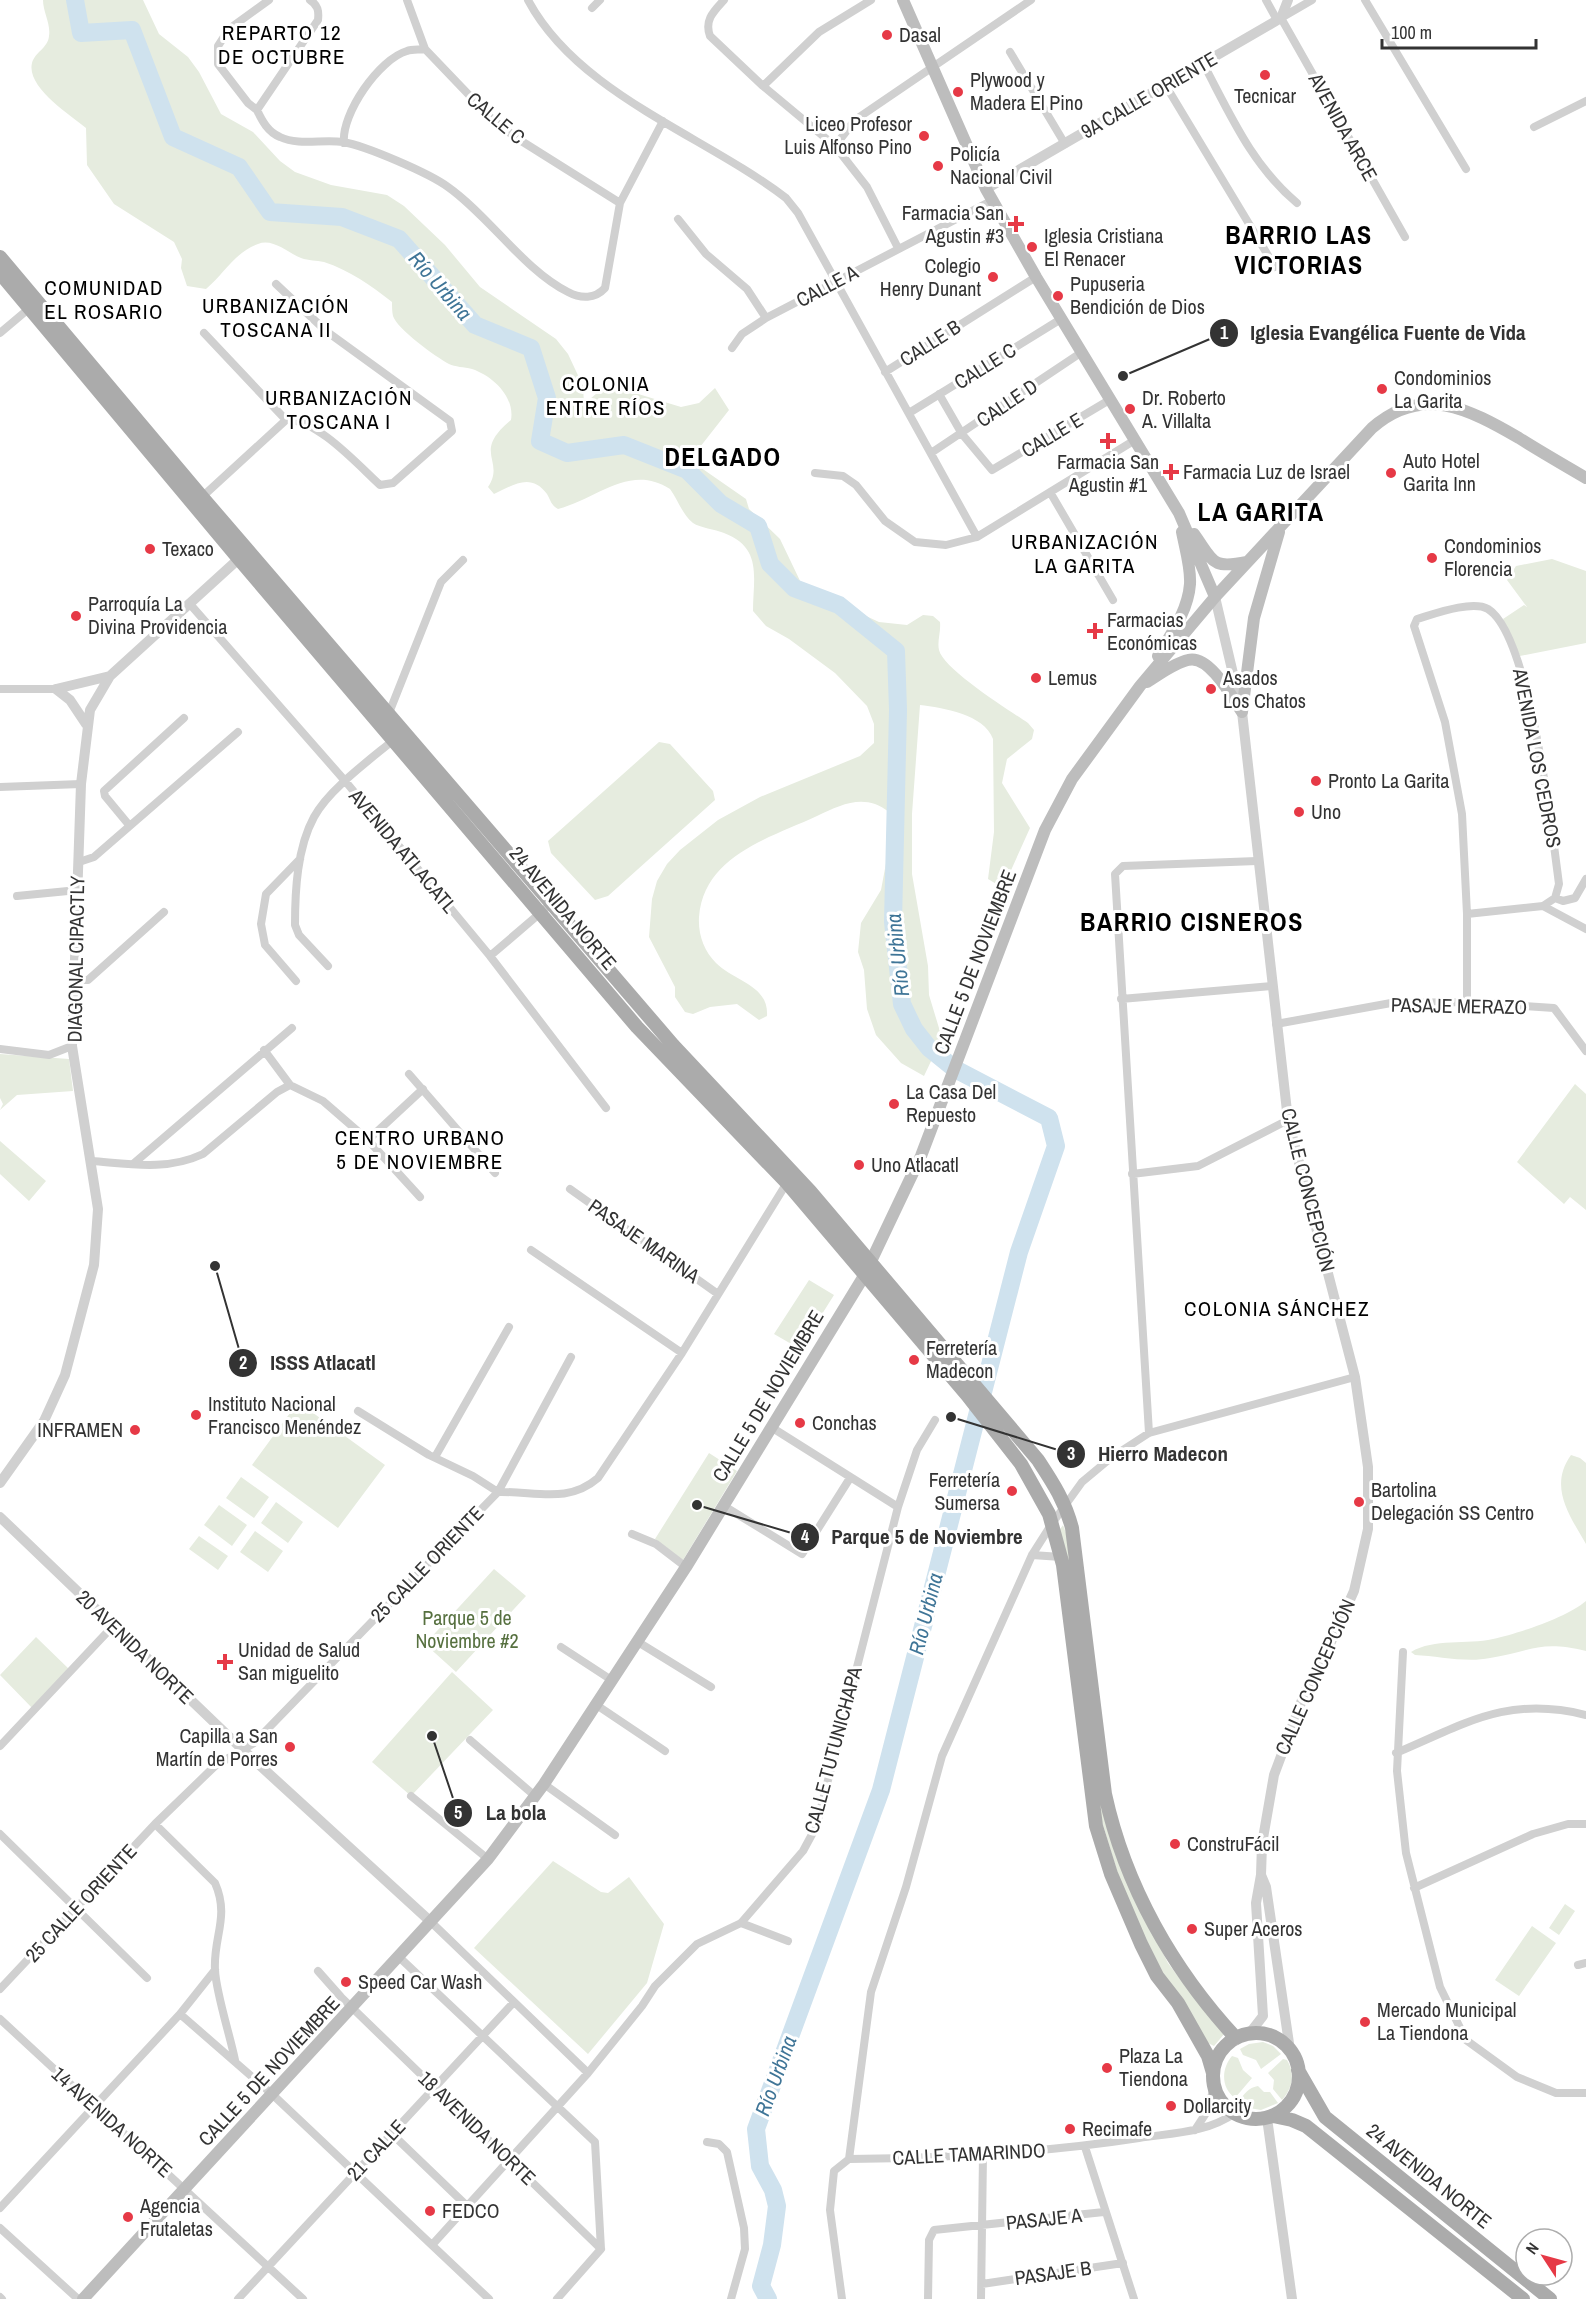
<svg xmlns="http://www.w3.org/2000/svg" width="1586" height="2299" font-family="'Archivo Narrow',sans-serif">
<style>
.green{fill:#e6ecdf}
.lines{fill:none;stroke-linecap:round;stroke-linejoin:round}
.river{stroke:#cfe2ee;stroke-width:18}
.minor{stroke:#d0d0d0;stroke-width:8}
.tertiary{stroke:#d0d0d0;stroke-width:10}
.secondary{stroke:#bdbdbd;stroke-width:12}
.primary{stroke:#ababab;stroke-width:14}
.poi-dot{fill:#e63946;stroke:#fff;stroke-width:2}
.labels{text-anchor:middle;stroke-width:6;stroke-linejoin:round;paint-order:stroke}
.poi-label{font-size:20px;fill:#333;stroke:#fff;text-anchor:start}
.street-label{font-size:20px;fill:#333;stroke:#fff}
.park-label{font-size:20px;fill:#56703f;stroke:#fff}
.neighbourhood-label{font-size:21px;letter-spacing:1.5px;fill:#000;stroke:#fff}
.water-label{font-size:21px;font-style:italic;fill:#3f7597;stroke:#fff}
.district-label{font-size:26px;font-weight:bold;letter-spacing:1.5px;fill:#000;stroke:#fff}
.leader{fill:none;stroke:#333;stroke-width:2}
.callout-dot{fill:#333;stroke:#fff;stroke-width:2}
.mark-label{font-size:18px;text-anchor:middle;font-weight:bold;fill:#fff}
.callout-label{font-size:21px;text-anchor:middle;font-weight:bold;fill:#333;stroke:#fff;stroke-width:6;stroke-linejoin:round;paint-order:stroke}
</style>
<rect width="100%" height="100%" fill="#fff"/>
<path class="green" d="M43 0H143L159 34 188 57 199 72 221 114 253 132 280 161 295 172 331 185 387 195 404 206 445 245 480 287 556 339 568 354 583 386 584 404 603 388 635 393 681 407 699 403 715 388 729 410 693 456 697 465 746 499 749 509 780 539 803 587 879 622 907 625 923 615 933 616 940 622C941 632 937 641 939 650 943 669 1010 711 1028 723L1034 730 1032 739 1007 759 1002 783 1030 828 1003 888 988 879 994 832 993 739C984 714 943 708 920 705L912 814V874L928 966 929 995 942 1038 924 1076 901 1063 876 1035 867 1009 864 970 858 952 861 923 881 890 890 842 889 812C865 793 842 804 817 816 770 838 704 855 699 917 698 935 704 951 716 963 734 981 769 985 767 1016L759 1020 737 1004 710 1007 693 1014 685 1012 675 997V987L649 937 652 899 657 881 667 864 680 850 718 820 760 797 860 756 874 743V724L867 706 835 673 789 639 766 626 753 611C753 578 763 548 724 533 715 529 700 528 693 523 682 514 678 500 670 489 630 463 597 499 558 509 551 505 551 501 547 494 531 472 513 485 494 494L488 487C506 460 471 453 511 420 515 397 493 376 472 369 464 367 455 367 449 364 436 357 397 329 393 316 392 312 392 306 392 302 370 285 351 271 324 262 316 260 309 261 301 258 288 253 273 238 258 244 235 252 224 274 206 289L187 286 181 268 182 259 174 242 114 204 87 165 86 128C70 115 26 87 32 63 35 52 48 48 49 36 51 24 43 12 43 0Z
M1552 559 1586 571V643L1520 656 1503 619 1524 605 1527 607 1507 580 1516 566Z
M659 742 670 744 713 791 715 800 608 896 595 900 551 853 548 841Z
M0 1054 69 1059 73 1091 17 1095 0 1110 3 1104 0 1098Z
M1575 1084 1586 1094V1210L1570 1197 1564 1204 1517 1162Z
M0 1141 46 1181 29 1201 0 1174Z
M809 1280 834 1295 800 1349 774 1334Z
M298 1402 385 1465 338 1528 252 1465Z
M709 1453 737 1471 683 1560 655 1539Z
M1571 1455 1580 1458 1586 1463V1544C1570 1516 1548 1487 1571 1455Z
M241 1477 269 1497 254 1518 226 1498Z
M276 1502 303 1522 288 1543 261 1523Z
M219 1505 247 1525 232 1546 204 1525Z
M1063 1525 1071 1546 1100 1799 1144 1916 1168 1963 1198 2003 1225 2033 1214 2046 1208 2043 1166 1980 1130 1913 1099 1812 1058 1532Z
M255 1531 283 1551 268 1572 240 1552Z
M199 1536 228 1556 218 1570 189 1549Z
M494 1569 526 1596 456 1672 425 1644Z
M1586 1601V1651C1540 1640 1532 1651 1490 1658 1467 1663 1438 1656 1415 1655L1411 1652C1434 1638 1467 1645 1493 1639 1519 1633 1566 1618 1586 1601Z
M36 1637 71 1671 34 1710 0 1675Z
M452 1672 493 1710 411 1796 372 1762Z
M553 1861 601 1892 608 1893 629 1877 664 1924 647 1983 588 2054 474 1948Z
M1565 1904 1575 1911 1559 1935 1549 1928Z
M1532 1926 1556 1943 1519 1996 1495 1980Z
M1263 2042 1273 2046 1281 2054 1261 2069 1256 2060 1243 2055 1240 2049 1249 2044Z
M1232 2056 1238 2058 1243 2070 1252 2078 1235 2098C1221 2088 1221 2069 1232 2056Z
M1283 2059 1287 2060C1295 2073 1293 2088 1282 2100L1273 2089 1274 2080 1268 2073Z
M1258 2086 1264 2092H1270L1278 2103 1261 2110 1243 2107 1240 2101C1243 2094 1250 2087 1258 2086Z"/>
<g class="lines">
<path class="river" d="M75 0 81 33 132 30 173 137 239 167 270 212 342 217 399 239 475 325 531 348 547 398 540 441 567 453 624 445 687 470 721 504 758 526 770 564 794 588 839 605 896 651 898 710 893 922 902 1004 914 1029 929 1048 955 1069 1049 1118 1056 1146 1019 1252 881 1790 756 2129 760 2166 773 2190 777 2206 772 2245 761 2286 768 2299"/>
<path class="minor" d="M310 0C318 5 319 11 318 20L257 110C262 121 268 132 280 137 299 146 322 139 343 142 366 146 429 173 448 187 489 216 524 270 568 292 581 299 595 299 605 288L620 203 663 121
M407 0 425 49 491 118 515 137 620 203
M528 0C578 94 704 135 786 198L798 213 977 537
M724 0C714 11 704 20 710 36L763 86 835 146 867 187 898 248
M1266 0 1277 20
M1312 0 1281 18 1405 237
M1365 0 1466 169
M592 8 600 0
M1010 52 1065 144
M1204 65C1231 116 1252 165 1297 203
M763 86 819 32 871 0
M1166 86 1275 267
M257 110 248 103 218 64V46L229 29 269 0
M1534 127 1586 101
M344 143C341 114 379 59 407 51 412 49 420 50 425 49
M835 146 855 120 1031 0
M678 219 706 254 747 289 766 318
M0 333 32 306
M204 333 286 420
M732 348 742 334 766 318 993 200
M885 372 1036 277
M939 394 962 434 992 470 1111 399
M909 413 1061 319
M931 453 1082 352
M815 473 843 476 856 485 885 521 915 542 946 545 977 537 1135 440
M1050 492 1113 600
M202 497 286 420C316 418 358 465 380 485L393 483 452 431 450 421 326 331 276 284
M189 603 346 782 490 956 606 1108
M0 689H56
M389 713 441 582 463 560
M0 787 81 784
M129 825 105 796 104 791 184 718
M79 862 94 857 238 732
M17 896 78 890
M1555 898 1563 901 1575 898 1586 879
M1543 906 1586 929
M490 956 552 903
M328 966 299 935 295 925C295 891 297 848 314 817 329 789 371 759 396 738
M75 980H88L164 912
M296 981 265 945 261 924 266 894 300 859
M1121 999 1272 986
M1467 1002V914L1462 814 1445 722 1414 626 1417 619C1434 614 1472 600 1488 609 1530 635 1552 832 1559 884L1555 898 1543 906 1467 914
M1276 1024 1391 1003 1467 1002 1554 1008 1586 1051
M0 1049 49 1055 72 1046
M264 1050 290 1085
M409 1074 495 1173
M368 1140 423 1089
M92 1161C130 1164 167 1171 203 1154L277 1092 290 1085 323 1101 368 1140 420 1197
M133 1164 292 1028
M1132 1174 1198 1166 1288 1120
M570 1189 718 1294
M531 1250 682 1353
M358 1411 429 1455 473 1476 498 1492 571 1357
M771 1427 898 1507
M1149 1433 1115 874 1123 866 1257 861
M435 1457 509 1327
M724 1506 802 1554 850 1478
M632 1534 656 1544 686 1567
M1032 1555 1061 1557
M638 1642 711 1687
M561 1647 613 1681
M1403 1652 1397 1771 1406 1853 1440 1987 1466 2040 1517 2077 1556 2093H1586
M598 1706 665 1751
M470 1740 535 1796
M0 1746 113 1626
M1396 1753C1465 1724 1507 1695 1586 1715
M544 1784 615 1835
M411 1796 488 1859
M155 1824 215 1883C230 1917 213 1937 215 1970 216 1993 230 2035 235 2060
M0 1834 147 1978
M1414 1888 1533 1834 1568 1824H1586
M431 1922 588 2073
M741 1923 788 1941
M399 1957 595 2142 601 2249 557 2299
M1578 1965 1586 1963
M318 1971 341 1997 601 2249
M0 1989 155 1824 215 1766 254 1743 498 1492C536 1491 568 1504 598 1478L682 1353 788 1181
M180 2014 273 2095 489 2299
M0 2019 303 2299
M1195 2130 1208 2110 1214 2086
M391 2133 467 2206
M707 2142 719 2144 727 2152 744 2228 745 2249 731 2299
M1085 2147 1134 2299
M849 2159C946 2158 1043 2153 1139 2138 1172 2133 1207 2133 1235 2113
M0 2208 180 2014 215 1970
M0 2228 78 2299
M432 2245 588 2073 642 2006 655 1986 697 1944 741 1923 803 1851 816 1827 898 1507 917 1450 935 1420
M982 2284 1123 2263
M0 2297 2 2299
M238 2299 514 2002
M842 2299 830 2210 834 2171 849 2159 871 1992 906 1887 942 1756 1032 1555 1051 1525 1082 1482 1112 1457 1149 1433 1355 1377
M928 2299 929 2240 934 2230 1104 2212
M981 2299 983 2155"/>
<path class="tertiary" d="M986 189 1281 18 1288 0
M1215 597 1242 712 1288 1120 1355 1377 1368 1467V1529L1354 1591 1326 1653 1305 1692 1274 1775 1262 1844 1261 1875 1266 1887 1290 2050
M56 689 110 676
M56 689 70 700 86 724
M0 1483 44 1421 65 1375 94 1265 98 1209 72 1046 81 784 90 710 110 676 244 554
M0 1517 243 1750 431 1922
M1249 2034 1263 2016 1256 1903 1261 1875
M1267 2118 1292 2299"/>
<path class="secondary" d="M903 0 986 189 1036 277 1179 513 1215 597
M1194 534C1214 562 1211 569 1247 562
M1158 656C1171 634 1188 611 1190 584 1191 567 1185 548 1182 532
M1147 682C1159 675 1174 663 1188 660 1209 654 1232 697 1242 712
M1242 712 1254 618 1279 532
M83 2299 488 1859 544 1784 686 1567 864 1276 921 1156 1045 830 1072 779 1140 686 1215 597 1372 428C1422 384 1469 409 1519 438 1541 452 1564 465 1586 478"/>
<path class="primary" d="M0 257 202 497 673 1045 810 1191 1038 1460C1053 1483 1065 1501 1072 1528L1105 1794C1125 1886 1173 1970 1236 2038
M0 273 239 559 637 1027 787 1183 967 1395 1021 1464 1049 1514 1063 1565 1096 1826 1111 1874 1141 1944 1157 1976 1178 2003 1208 2056 1213 2073
M1213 2076a43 43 0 1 1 86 0a43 43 0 1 1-86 0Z
M1298 2070 1325 2117 1550 2299
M1273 2116 1292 2120 1306 2126 1523 2299"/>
</g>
<g class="poi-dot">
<circle cx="887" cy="35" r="6"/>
<circle cx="1265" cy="75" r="6"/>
<circle cx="958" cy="92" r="6"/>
<circle cx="924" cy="136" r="6"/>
<circle cx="938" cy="166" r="6"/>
<path d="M1013 215h6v6h6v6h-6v6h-6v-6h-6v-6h6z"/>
<circle cx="1032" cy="247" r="6"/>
<circle cx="993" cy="277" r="6"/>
<circle cx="1058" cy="296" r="6"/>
<circle cx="1382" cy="389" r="6"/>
<circle cx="1130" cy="409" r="6"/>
<path d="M1105 432h6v6h6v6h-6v6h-6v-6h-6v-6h6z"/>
<path d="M1168 463h6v6h6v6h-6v6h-6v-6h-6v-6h6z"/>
<circle cx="1391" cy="473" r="6"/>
<circle cx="150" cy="549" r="6"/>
<circle cx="1432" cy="558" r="6"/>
<circle cx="76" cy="616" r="6"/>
<path d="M1092 622h6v6h6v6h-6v6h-6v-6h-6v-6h6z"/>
<circle cx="1036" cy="678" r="6"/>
<circle cx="1211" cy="689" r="6"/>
<circle cx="1316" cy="781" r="6"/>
<circle cx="1299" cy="812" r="6"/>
<circle cx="894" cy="1104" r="6"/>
<circle cx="859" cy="1165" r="6"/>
<circle cx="914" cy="1360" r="6"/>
<circle cx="196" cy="1415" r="6"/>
<circle cx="800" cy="1423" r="6"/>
<circle cx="135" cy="1430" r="6"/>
<circle cx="1012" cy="1491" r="6"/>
<circle cx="1359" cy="1502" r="6"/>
<path d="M222 1653h6v6h6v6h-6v6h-6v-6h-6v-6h6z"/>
<circle cx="290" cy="1747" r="6"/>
<circle cx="1175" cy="1844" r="6"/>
<circle cx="1192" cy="1929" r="6"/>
<circle cx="346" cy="1982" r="6"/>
<circle cx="1365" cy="2022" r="6"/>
<circle cx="1107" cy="2068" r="6"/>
<circle cx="1171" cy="2106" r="6"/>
<circle cx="1070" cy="2129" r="6"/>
<circle cx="430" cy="2211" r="6"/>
<circle cx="128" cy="2217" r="6"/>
</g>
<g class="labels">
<g class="poi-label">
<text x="899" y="42">Dasal</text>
<text x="970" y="87">Plywood y<tspan x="970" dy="23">Madera El Pino</tspan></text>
<text x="1265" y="103" text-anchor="middle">Tecnicar</text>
<text x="912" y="131" text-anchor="end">Liceo Profesor<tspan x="912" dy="23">Luis Alfonso Pino</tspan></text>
<text x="950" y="161">Policía<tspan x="950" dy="23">Nacional Civil</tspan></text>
<text x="1004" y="220" text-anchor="end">Farmacia San<tspan x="1004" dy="23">Agustin #3</tspan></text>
<text x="1044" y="243">Iglesia Cristiana<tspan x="1044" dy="23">El Renacer</tspan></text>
<text x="981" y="273" text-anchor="end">Colegio<tspan x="981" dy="23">Henry Dunant</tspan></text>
<text x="1070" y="291">Pupuseria<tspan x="1070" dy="23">Bendición de Dios</tspan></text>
<text x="1394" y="385">Condominios<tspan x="1394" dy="23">La Garita</tspan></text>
<text x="1142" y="405">Dr. Roberto<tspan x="1142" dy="23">A. Villalta</tspan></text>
<text x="1403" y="468">Auto Hotel<tspan x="1403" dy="23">Garita Inn</tspan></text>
<text x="1108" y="469" text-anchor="middle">Farmacia San<tspan x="1108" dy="23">Agustin #1</tspan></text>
<text x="1183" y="479">Farmacia Luz de Israel</text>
<text x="1444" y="553">Condominios<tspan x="1444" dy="23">Florencia</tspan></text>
<text x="162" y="556">Texaco</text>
<text x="88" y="611">Parroquía La<tspan x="88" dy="23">Divina Providencia</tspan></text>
<text x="1107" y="627">Farmacias<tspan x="1107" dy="23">Económicas</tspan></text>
<text x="1048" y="685">Lemus</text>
<text x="1223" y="685">Asados<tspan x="1223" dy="23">Los Chatos</tspan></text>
<text x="1328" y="788">Pronto La Garita</text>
<text x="1311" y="819">Uno</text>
<text x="906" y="1099">La Casa Del<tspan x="906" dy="23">Repuesto</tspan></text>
<text x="871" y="1172">Uno Atlacatl</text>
<text x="926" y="1355">Ferretería<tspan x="926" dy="23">Madecon</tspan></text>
<text x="208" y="1411">Instituto Nacional<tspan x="208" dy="23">Francisco Menéndez</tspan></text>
<text x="812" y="1430">Conchas</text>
<text x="123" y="1437" text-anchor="end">INFRAMEN</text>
<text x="1000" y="1487" text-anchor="end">Ferretería<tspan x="1000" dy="23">Sumersa</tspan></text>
<text x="1371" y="1497">Bartolina<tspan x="1371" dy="23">Delegación SS Centro</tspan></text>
<text x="238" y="1657">Unidad de Salud<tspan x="238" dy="23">San miguelito</tspan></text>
<text x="278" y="1743" text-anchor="end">Capilla a San<tspan x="278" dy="23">Martín de Porres</tspan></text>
<text x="1187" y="1851">ConstruFácil</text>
<text x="1204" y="1936">Super Aceros</text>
<text x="358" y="1989">Speed Car Wash</text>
<text x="1377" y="2017">Mercado Municipal<tspan x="1377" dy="23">La Tiendona</tspan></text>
<text x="1119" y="2063">Plaza La<tspan x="1119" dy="23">Tiendona</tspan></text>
<text x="1183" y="2113">Dollarcity</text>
<text x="1082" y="2136">Recimafe</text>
<text x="140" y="2213">Agencia<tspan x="140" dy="23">Frutaletas</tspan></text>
<text x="442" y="2218">FEDCO</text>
</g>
<g class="street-label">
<text transform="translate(1149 95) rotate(-30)" y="7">9A CALLE ORIENTE</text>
<text transform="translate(496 118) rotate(40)" y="7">CALLE C</text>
<text transform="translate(1343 127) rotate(61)" y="7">AVENIDA ARCE</text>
<text transform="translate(827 286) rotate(-28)" y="7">CALLE A</text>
<text transform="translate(930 343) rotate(-33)" y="7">CALLE B</text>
<text transform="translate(985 366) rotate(-32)" y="7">CALLE C</text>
<text transform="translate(1007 403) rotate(-34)" y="7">CALLE D</text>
<text transform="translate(1052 435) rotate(-31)" y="7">CALLE E</text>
<text transform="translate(1537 758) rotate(79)" y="7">AVENIDA LOS CEDROS</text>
<text transform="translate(403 851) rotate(50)" y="7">AVENIDA ATLACATL</text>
<text transform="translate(563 908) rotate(50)" y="7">24 AVENIDA NORTE</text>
<text transform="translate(76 959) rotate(-89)" y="7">DIAGONAL CIPACTLY</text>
<text transform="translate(975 962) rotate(-69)" y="7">CALLE 5 DE NOVIEMBRE</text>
<text transform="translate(1459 1006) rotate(1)" y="7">PASAJE MERAZO</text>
<text transform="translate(1308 1190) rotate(76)" y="7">CALLE CONCEPCIÓN</text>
<text transform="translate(644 1241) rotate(35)" y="7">PASAJE MARINA</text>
<text transform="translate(768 1396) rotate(-59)" y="7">CALLE 5 DE NOVIEMBRE</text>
<text transform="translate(427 1564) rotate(-46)" y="7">25 CALLE ORIENTE</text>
<text transform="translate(135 1647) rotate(44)" y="7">20 AVENIDA NORTE</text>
<text transform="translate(1315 1677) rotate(-66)" y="7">CALLE CONCEPCIÓN</text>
<text transform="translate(833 1750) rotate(-75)" y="7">CALLE TUTUNICHAPA</text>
<text transform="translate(81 1903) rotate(-47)" y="7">25 CALLE ORIENTE</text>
<text transform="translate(269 2071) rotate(-47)" y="7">CALLE 5 DE NOVIEMBRE</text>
<text transform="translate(112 2122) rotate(42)" y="7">14 AVENIDA NORTE</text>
<text transform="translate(477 2128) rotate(44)" y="7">18 AVENIDA NORTE</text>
<text transform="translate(376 2150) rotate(-47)" y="7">21 CALLE</text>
<text transform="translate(969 2154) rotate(-3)" y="7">CALLE TAMARINDO</text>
<text transform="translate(1429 2176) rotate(39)" y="7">24 AVENIDA NORTE</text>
<text transform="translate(1044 2219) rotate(-6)" y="7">PASAJE A</text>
<text transform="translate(1053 2273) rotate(-8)" y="7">PASAJE B</text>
</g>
<g class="park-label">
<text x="467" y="1625">Parque 5 de<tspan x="467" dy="23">Noviembre #2</tspan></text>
</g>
<g class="neighbourhood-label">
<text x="282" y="40">REPARTO 12<tspan x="282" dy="24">DE OCTUBRE</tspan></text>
<text x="104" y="295">COMUNIDAD<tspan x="104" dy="24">EL ROSARIO</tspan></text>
<text x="276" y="313">URBANIZACIÓN<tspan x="276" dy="24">TOSCANA II</tspan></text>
<text x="606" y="391">COLONIA<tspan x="606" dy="24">ENTRE RÍOS</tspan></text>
<text x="339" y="405">URBANIZACIÓN<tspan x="339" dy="24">TOSCANA I</tspan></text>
<text x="1085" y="549">URBANIZACIÓN<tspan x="1085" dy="24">LA GARITA</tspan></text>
<text x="420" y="1145">CENTRO URBANO<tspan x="420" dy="24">5 DE NOVIEMBRE</tspan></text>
<text x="1277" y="1316">COLONIA SÁNCHEZ</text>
</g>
<g class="water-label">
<text transform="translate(440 286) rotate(49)" y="7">Río Urbina</text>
<text transform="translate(898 955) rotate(-96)" y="7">Río Urbina</text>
<text transform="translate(926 1614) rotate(-76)" y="7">Río Urbina</text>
<text transform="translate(776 2076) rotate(-70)" y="7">Río Urbina</text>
</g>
<g class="district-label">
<text x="1299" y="244">BARRIO LAS<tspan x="1299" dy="30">VICTORIAS</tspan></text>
<text x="723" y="466">DELGADO</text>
<text x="1261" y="521">LA GARITA</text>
<text x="1192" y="931">BARRIO CISNEROS</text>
</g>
</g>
<path class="leader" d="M1123 376L1224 333M215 1266L243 1363M951 1417L1071 1454M697 1505L805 1537M432 1736L458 1813"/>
<g class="callout-dot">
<circle cx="1123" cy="376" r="6"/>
<circle cx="215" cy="1266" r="6"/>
<circle cx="951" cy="1417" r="6"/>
<circle cx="697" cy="1505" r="6"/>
<circle cx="432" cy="1736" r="6"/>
<circle cx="1224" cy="333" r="15"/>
<circle cx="243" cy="1363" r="15"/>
<circle cx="1071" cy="1454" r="15"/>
<circle cx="805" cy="1537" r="15"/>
<circle cx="458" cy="1813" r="15"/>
</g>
<g class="mark-label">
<text x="1224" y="339">1</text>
<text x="243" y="1369">2</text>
<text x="1071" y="1460">3</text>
<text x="805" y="1543">4</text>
<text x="458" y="1819">5</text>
</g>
<g class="callout-label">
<text x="1388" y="340">Iglesia Evangélica Fuente de Vida</text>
<text x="323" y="1370">ISSS Atlacatl</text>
<text x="1163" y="1461">Hierro Madecon</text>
<text x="927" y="1544">Parque 5 de Noviembre</text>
<text x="516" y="1820">La bola</text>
</g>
<g transform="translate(1544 2257) rotate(306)"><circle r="28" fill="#ffffff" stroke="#adadad" stroke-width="1.5"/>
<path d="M0-4.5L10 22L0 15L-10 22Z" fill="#e63946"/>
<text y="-9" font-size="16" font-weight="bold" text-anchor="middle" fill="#333333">N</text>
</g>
<path d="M1382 39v9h154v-9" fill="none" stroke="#333333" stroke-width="3"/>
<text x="1391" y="39" font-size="18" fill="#333333" stroke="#ffffff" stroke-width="4.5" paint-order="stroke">100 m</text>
</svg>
